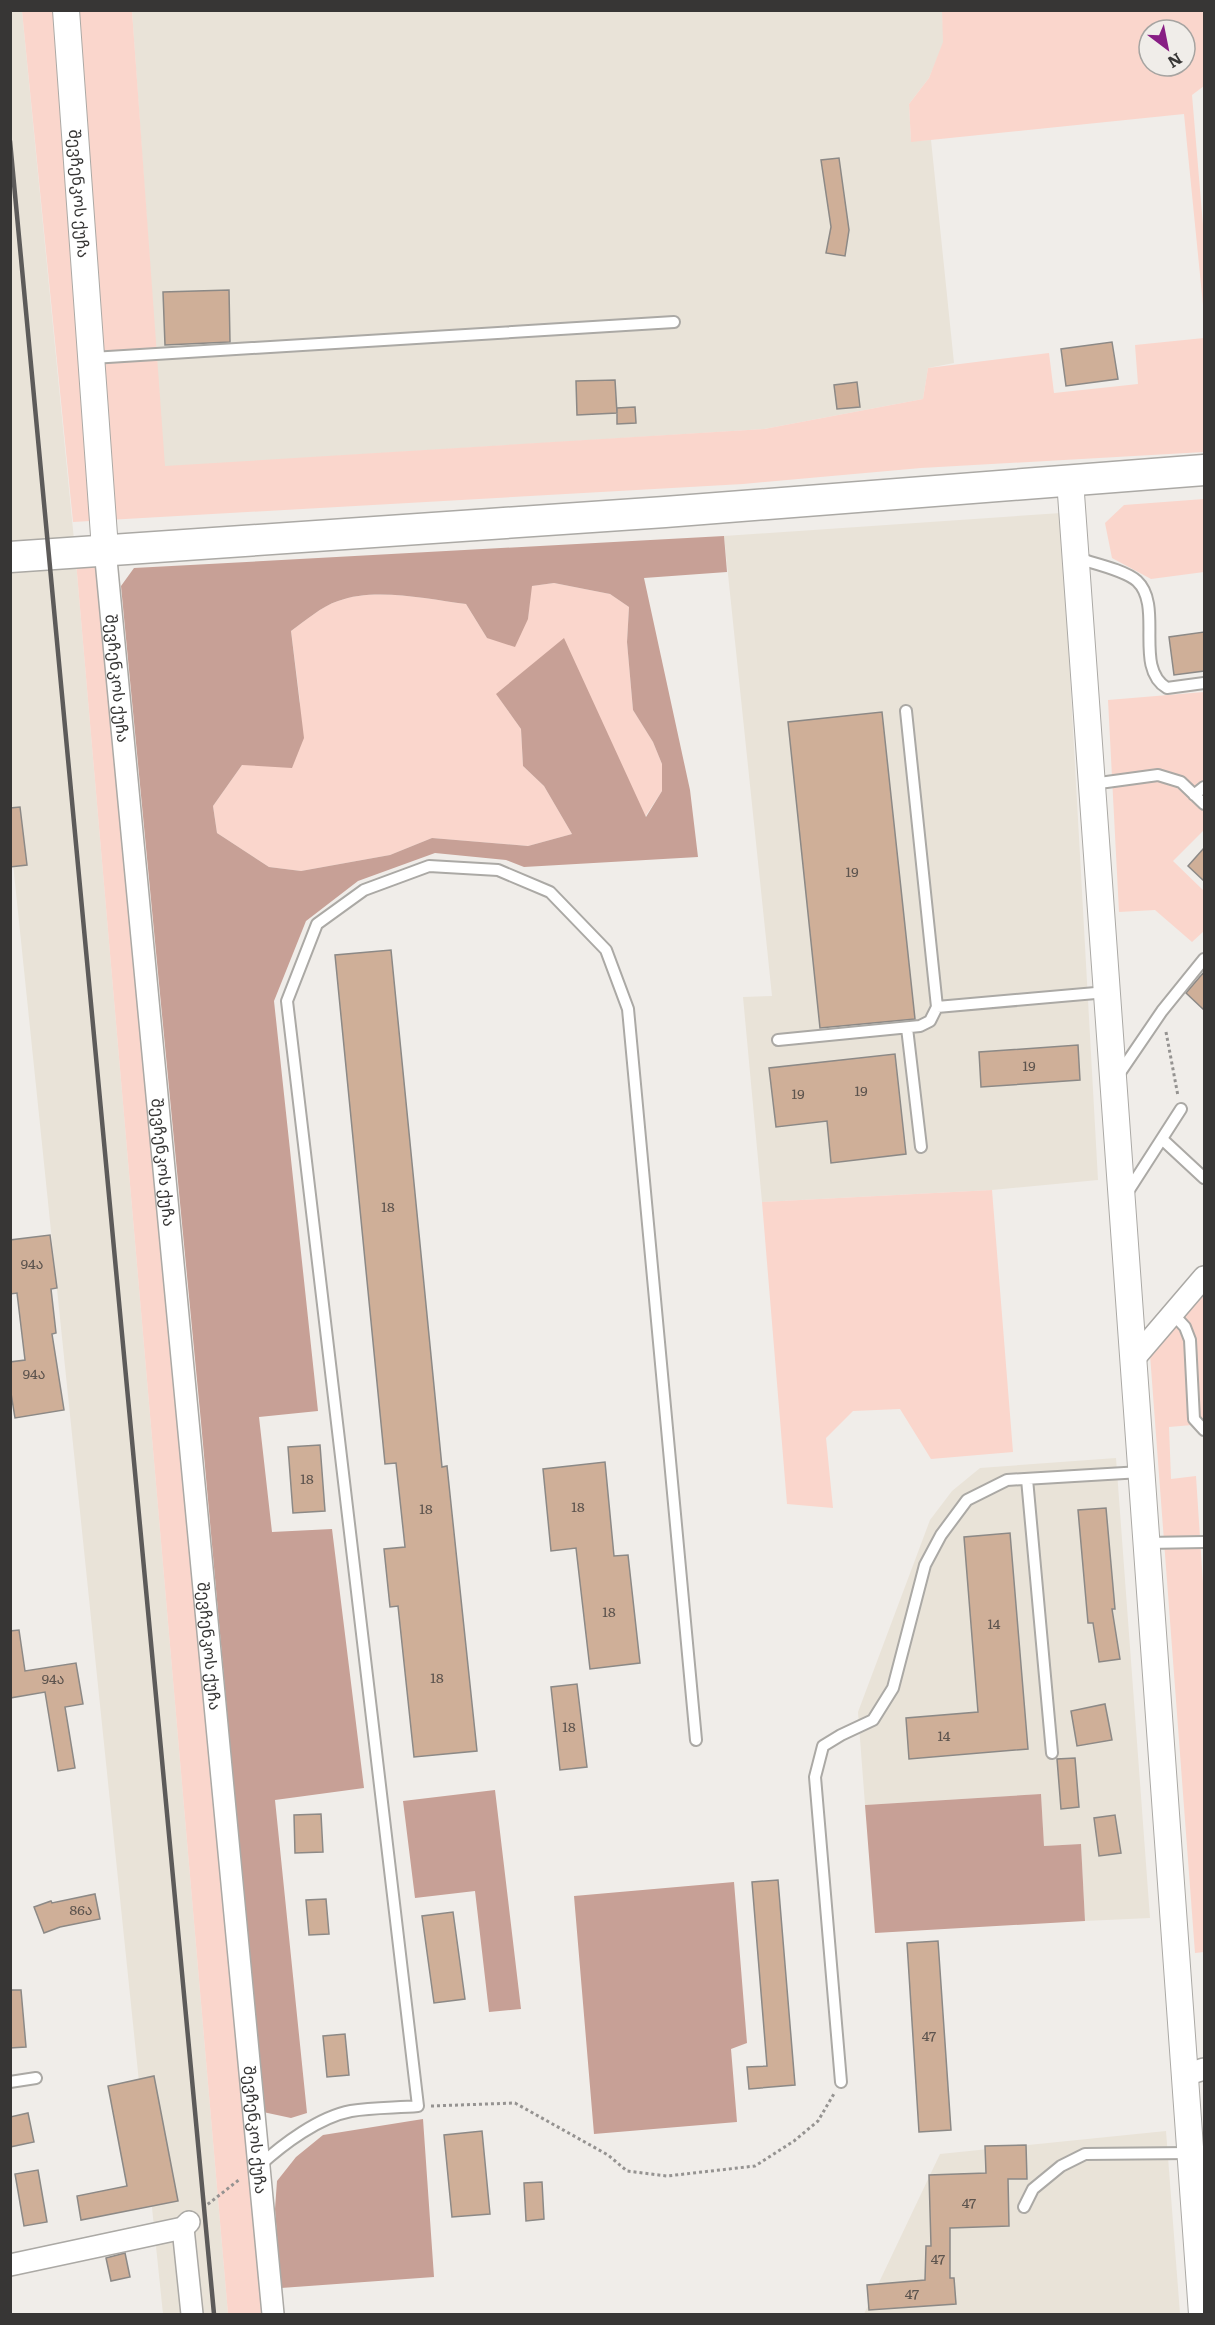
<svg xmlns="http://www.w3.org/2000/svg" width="1215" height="2325" font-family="Literata,'Noto Sans Georgian',serif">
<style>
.built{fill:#e9e3d8}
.green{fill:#fad6cc;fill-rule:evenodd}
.forest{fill:#c7a096;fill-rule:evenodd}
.building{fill:#cfaf98;stroke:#8c8986;stroke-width:1.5}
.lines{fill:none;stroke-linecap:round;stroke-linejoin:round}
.service-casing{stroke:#aba9a5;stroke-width:14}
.minor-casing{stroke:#aba9a5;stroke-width:24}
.tertiary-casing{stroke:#aba9a5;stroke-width:28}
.secondary-casing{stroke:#aba9a5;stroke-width:33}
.path{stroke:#959391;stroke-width:3;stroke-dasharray:3 3;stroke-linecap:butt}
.service{stroke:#fff;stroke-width:10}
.minor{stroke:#fff;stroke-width:21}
.tertiary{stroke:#fff;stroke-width:26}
.secondary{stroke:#fff;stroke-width:30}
.rail{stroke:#5d5b5a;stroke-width:4.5}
.labels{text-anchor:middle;stroke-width:5;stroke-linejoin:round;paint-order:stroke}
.number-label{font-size:14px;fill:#5d544e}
.street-label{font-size:16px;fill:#373635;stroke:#f0ede9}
</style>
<rect width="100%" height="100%" fill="#f0ede9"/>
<path class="built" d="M10 11H22L75 550 228 2314H163L12 854 10 831Z
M132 11H942L944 42 929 78 909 104 911 141 931 140 954 363 928 368 923 399 764 429 164 467Z
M1061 513 1098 1180 992 1190 762 1202 743 997 772 996 724 536Z
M1116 1458 1150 1918 1085 1921 1081 1844 1044 1846 1041 1794 865 1805 858 1712 930 1520 952 1491 980 1468Z
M1166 2131 1180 2314H864L940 2154Z"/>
<path class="green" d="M22 11H132L165 466 764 429 923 399 928 368 1049 353 1054 393 1138 384 1135 345 1204 338V452L921 468 743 484 73 522Z
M942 11H1204V86L1192 95 1204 237V315L1184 114 911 142 909 104 929 78 943 42ZM1149 30H1185V66H1149Z
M1204 499V572L1151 579 1112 558 1105 523 1124 505Z
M105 549 273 2314H228L75 550Z
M554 583 610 594 629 607 627 642 633 710 653 742 662 764V791L645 817 497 695 521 729 523 766 544 786 572 834 528 846 432 838 390 855 301 871 269 867 217 833 213 806 242 765 300 702 291 631C305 621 322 606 338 601 375 587 427 599 466 604L487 638 528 619 531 586Z
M1204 692V830L1173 861 1204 891V931L1192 942 1155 910 1119 912 1108 700Z
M992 1190 1013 1452 931 1459 900 1409 853 1411 826 1438 833 1508 787 1504 762 1202Z
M1204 1289V1424L1169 1427 1171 1479 1196 1476 1204 1599V1952L1195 1953 1150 1355Z"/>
<path class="forest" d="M724 536 727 572 644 578 690 790 698 857 524 867 506 860 435 853 358 881 306 921 274 1001 318 1411 259 1417 272 1532 332 1529 364 1788 275 1800 307 2113 291 2118 263 2112 201 1422 121 586 134 568ZM554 583 610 594 629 607 627 642 633 710 653 742 662 764V791L646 817 564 638 496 694 521 729 523 766 544 786 572 834 528 846 432 838 390 855 301 871 269 867 217 833 213 806 242 765 292 768 304 738 291 631C305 621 322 606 338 601 375 587 427 599 466 604L487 638 515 647 528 619 532 586Z
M495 1790 521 2009 489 2012 475 1891 415 1898 403 1801Z
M1041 1794 1044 1846 1081 1844 1085 1921 875 1933 865 1805Z
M734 1882 747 2043 731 2049 737 2122 594 2134 574 1896Z
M423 2119 434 2277 281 2288 275 2209 277 2181 296 2157 323 2135Z"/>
<path class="building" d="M839 158 849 230 845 256 826 253 831 227 821 160Z
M229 290 230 342 165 345 163 292Z
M1112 342 1118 379 1066 386 1061 349Z
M615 380 617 413 577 415 576 381Z
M857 382 860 407 837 409 834 385Z
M635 407 636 423 617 424V408Z
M1204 632V671L1174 675 1169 637Z
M882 712 915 1019 820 1028 788 722Z
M20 807 27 865 10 867V808Z
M1204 848V881L1188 866Z
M391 950 442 1467 447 1466 477 1751 414 1757 398 1606 390 1607 384 1549 405 1547 396 1463 385 1464 335 955Z
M1204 972V1010L1186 993Z
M1078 1045 1080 1080 981 1087 979 1052Z
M895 1054 906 1154 831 1163 827 1121 776 1127 769 1068Z
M50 1235 57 1288 51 1289 56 1333 52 1334 64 1410 15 1418 10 1387V1362L25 1360 17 1293 10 1294V1240Z
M320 1445 325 1511 293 1513 288 1447Z
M605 1462 614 1556 628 1555 640 1663 590 1669 576 1548 551 1551 543 1469Z
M1106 1508 1115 1609H1112L1120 1659 1099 1662 1093 1623H1088L1078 1510Z
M1010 1533 1028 1749 909 1759 906 1718 978 1712 964 1537Z
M19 1630 25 1671 76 1663 83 1704 65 1707 75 1768 58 1771 45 1692 10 1698V1631Z
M577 1684 587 1767 560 1770 551 1687Z
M1105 1704 1112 1740 1077 1746 1071 1711Z
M1075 1758 1079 1807 1061 1809 1057 1759Z
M321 1814 323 1852 295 1853 294 1815Z
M1115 1815 1121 1853 1099 1856 1094 1818Z
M778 1880 795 2085 749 2089 747 2067 767 2066 752 1882Z
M95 1894 100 1919 60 1927 44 1933 34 1907 51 1901 52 1903Z
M326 1899 329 1934 309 1935 306 1900Z
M453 1912 465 1999 434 2003 422 1916Z
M938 1941 951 2130 919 2132 907 1943Z
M10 1990H21L26 2047 10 2048Z
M345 2034 349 2075 327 2077 323 2036Z
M154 2076 178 2201 81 2220 77 2196 127 2186 108 2086Z
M28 2113 34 2142 10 2147V2117Z
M482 2131 490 2214 452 2217 444 2135Z
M1026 2145 1027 2179H1008L1009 2226 950 2228V2278H954L956 2304 869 2310 867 2285 925 2280 926 2246H931L929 2175 986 2173 985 2146Z
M38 2170 47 2222 24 2226 15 2174Z
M542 2182 544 2219 526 2221 524 2183Z
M125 2253 130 2277 111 2281 106 2258Z"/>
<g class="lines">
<g class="service-casing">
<path id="service" d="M92 358 674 322
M1077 558C1092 563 1125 570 1137 581 1164 606 1133 668 1167 688L1204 683
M1092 784 1158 775 1181 782 1204 804
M1194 795 1204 787
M937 1007 1107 992
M907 1028 921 1147
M778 1040 920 1026 930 1021 937 1007 906 711
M1117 1077 1162 1011 1204 959
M1162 1139 1204 1178
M1127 1193 1181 1109
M1173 1314 1185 1327 1190 1340 1194 1419 1204 1430
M1027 1479 1052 1753
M1147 1543 1204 1542
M10 2082 36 2078
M841 2082 815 1777 823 1746 841 1735 873 1720 893 1688 925 1565 941 1535 967 1500 1007 1480 1141 1472
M259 2166C283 2144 319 2117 351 2111 373 2107 396 2108 418 2106L287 1001 317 924 364 890 429 866 498 870 550 892 606 950 628 1009 696 1740
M1024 2207 1033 2189 1061 2166 1085 2154 1190 2153"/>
</g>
<g class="minor-casing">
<g id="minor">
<path id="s1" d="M105 549 273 2314"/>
<path d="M1133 1360 1204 1277"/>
<path d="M1185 2075 1204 2069"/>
<path d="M183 2228 192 2314"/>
<path d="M10 2265 183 2228 189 2222"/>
</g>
</g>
<g class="tertiary-casing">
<g id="tertiary">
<path id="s2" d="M66 10 105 549"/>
<path d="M1070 480 1202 2314"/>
</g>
</g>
<g class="secondary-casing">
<path id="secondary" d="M10 557 665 512 1204 470"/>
</g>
<path class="path" d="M1166 1032 1178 1096
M431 2106 515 2103 608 2155 627 2171 667 2176 755 2166 794 2141 818 2121 835 2092
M203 2208 240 2179"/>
<use href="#service" class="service"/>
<use href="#minor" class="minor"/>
<use href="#tertiary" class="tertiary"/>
<use href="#secondary" class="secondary"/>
<path class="rail" d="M10 141 214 2314"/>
</g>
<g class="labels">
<g class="number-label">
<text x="852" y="877">19</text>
<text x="1029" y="1071">19</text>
<text x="861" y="1096">19</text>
<text x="798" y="1099">19</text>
<text x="388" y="1212">18</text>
<text x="32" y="1269">94ა</text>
<text x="34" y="1379">94ა</text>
<text x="307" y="1484">18</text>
<text x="578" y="1512">18</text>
<text x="426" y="1514">18</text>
<text x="609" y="1617">18</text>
<text x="994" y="1629">14</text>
<text x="437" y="1683">18</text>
<text x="53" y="1684">94ა</text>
<text x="569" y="1732">18</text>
<text x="944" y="1741">14</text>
<text x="81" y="1915">86ა</text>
<text x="929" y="2041">47</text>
<text x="969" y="2208">47</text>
<text x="938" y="2264">47</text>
<text x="912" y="2299">47</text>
</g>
<g class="street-label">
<text dy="6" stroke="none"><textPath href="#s2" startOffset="184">შევჩენკოს ქუჩა</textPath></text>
<text dy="6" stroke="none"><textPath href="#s1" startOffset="130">შევჩენკოს ქუჩა</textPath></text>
<text dy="6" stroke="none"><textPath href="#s1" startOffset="616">შევჩენკოს ქუჩა</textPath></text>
<text dy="6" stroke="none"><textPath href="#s1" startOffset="1102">შევჩენკოს ქუჩა</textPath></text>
<text dy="6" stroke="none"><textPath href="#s1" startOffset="1588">შევჩენკოს ქუჩა</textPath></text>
</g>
</g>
<rect width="1215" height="2325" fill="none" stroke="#373635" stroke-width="24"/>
<g transform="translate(1167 48) rotate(148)"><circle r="28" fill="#f0ede9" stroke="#a6a4a1" stroke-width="1.5"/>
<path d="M0-4.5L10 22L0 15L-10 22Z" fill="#881e84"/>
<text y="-9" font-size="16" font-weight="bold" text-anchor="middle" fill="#373635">N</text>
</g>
</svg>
